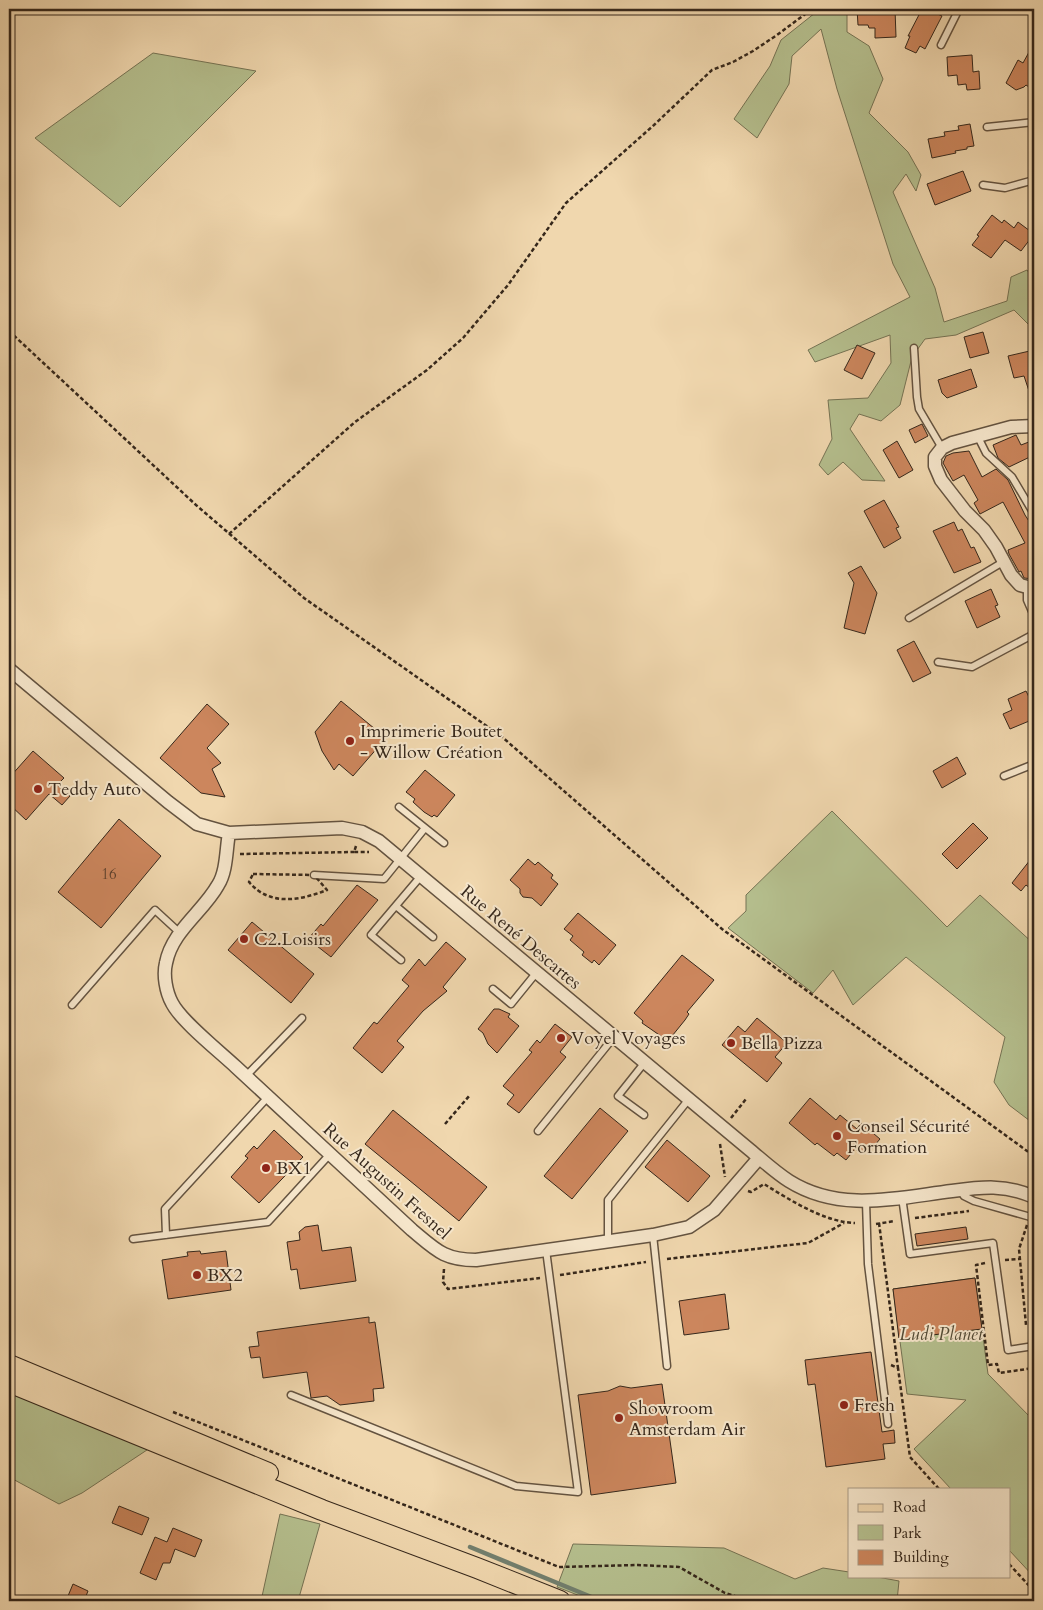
<svg xmlns="http://www.w3.org/2000/svg" width="1043" height="1610" font-family="Cardo,serif">
<style>
.green{fill:#b5bf8e;stroke:#757354}
.lines{fill:none;stroke-linecap:round;stroke-linejoin:round}
.stream{stroke:#727f6e;stroke-width:4.5}
.building{fill:#cc865d;stroke:#35271b}
.lane-casing{stroke:#645340;stroke-width:9}
.street-casing{stroke:#645340;stroke-width:15}
.primary-casing{stroke:#35271b;stroke-width:22}
.path{stroke:#35271b;stroke-width:2.5;stroke-dasharray:4 2.5;stroke-linecap:butt}
.lane{stroke:#f5e5ca;stroke-width:6}
.street{stroke:#f5e5ca;stroke-width:12}
.primary{stroke:#f0d7ae;stroke-width:20}
.poi-dot{fill:#8f2418;stroke:#f5e5ca;stroke-width:2}
.labels{text-anchor:middle;stroke-width:4;stroke-linejoin:round;paint-order:stroke}
.number-label{font-size:15px;fill:#5b3f2c}
.poi-label{font-size:18px;fill:#35271b;stroke:#f5e5ca;text-anchor:start}
.street-label{font-size:18px;fill:#35271b;stroke:#f5e5ca}
.park-label{font-size:18px;font-style:italic;fill:#554d38;stroke:#f5e5ca}
</style>
<rect width="100%" height="100%" fill="#f0d7ae"/>
<filter id="stains"><feTurbulence type="fractalNoise" baseFrequency=".004" numOctaves="4"/><feColorMatrix values="0 0 0 0 .2 0 0 0 0 .09 0 0 0 0 .02 0 0 0 .5 -.17"/></filter>
<radialGradient id="worn" r=".72"><stop offset=".6" stop-color="#630" stop-opacity="0"/><stop offset="1" stop-color="#630" stop-opacity=".3"/></radialGradient>
<path class="green" d="M820 9H847V32L869 46 883 79 869 113 908 152 921 175 916 191 906 174 893 192 935 288 944 322 1007 301 1011 277 1027 270 1034 280V330L1014 310 956 335 925 339 912 357 900 405 881 421 859 414 850 429 885 481 862 480 843 462 828 475 819 465 832 439 828 400 868 398 891 363 890 335 815 362 808 350 910 297 893 264 837 89 821 29 792 56 789 84 757 138 734 119 770 66 781 40Z
M153 53 256 71 120 207 35 138Z
M832 811 947 927 980 895 1034 944V1124L1009 1105 994 1082 1005 1037 906 957 853 1005 833 970 813 993 728 928 746 911V895Z
M975 1278 988 1374 1032 1419 1034 1417V1577L1009 1550V1489H951L914 1449 966 1400 907 1394 893 1289Z
M9 1386 153 1446 82 1493 59 1504 9 1477Z
M280 1514 320 1524 298 1601H261Z
M573 1544 724 1548 795 1579 823 1568 849 1572V1576H872L899 1581 897 1601H593L557 1587Z"/>
<g class="lines">
<path class="stream" d="M470 1547 601 1601"/>
</g>
<path class="building" d="M857 9H895L896 37 875 38V28H869L868 25H858Z
M922 9H927L942 16 925 49 920 46 916 53 905 48 910 36H908Z
M1034 43V78L1029 87 1026 85 1024 87 1016 90 1006 83 1018 60 1023 63Z
M972 55 973 72 979 71 980 89 967 90 966 84 958 85 957 75 948 76 947 57Z
M970 124 974 146 967 147V149L955 151 956 153 932 158 928 139 945 136 944 132 959 130 958 126Z
M963 171 971 191 935 205 927 184Z
M992 215 1002 223 1004 220 1014 228 1018 222 1034 234 1021 251 1005 240 991 258 972 245 979 236 977 235Z
M983 332 989 353 970 358 964 337Z
M857 345 875 353 862 379 844 370Z
M1034 350V400H1032L1024 376 1014 378 1008 356Z
M971 369 977 387 947 398 942 393 938 380Z
M922 424 928 436 915 443 909 430Z
M1016 435 1021 445 1034 440V455L1009 467 998 458 993 445Z
M897 441 913 470 899 478 883 450Z
M969 451 982 477 996 469 1008 480 1025 515 1034 529V579L1024 578 1021 571 1019 572 1018 570 1009 554 1008 550 1025 543 1003 502 980 514 974 503 978 500 964 475 953 481 943 463 946 456 953 453Z
M884 500 899 527 896 528 901 538 884 548 864 511Z
M954 522 958 531 962 529 971 548 974 547 981 562 954 573 933 531Z
M861 566 877 593 865 634 844 628 854 583 848 573Z
M991 589 998 605 995 606 1000 617 977 628 965 601Z
M914 641 931 673 913 682 897 650Z
M1026 691 1034 707V719L1010 729 1003 714 1012 710 1008 699Z
M341 701 386 738 353 776 339 764 334 770 322 751 315 732Z
M207 704 229 724 207 748 221 763 212 769 225 797 201 793 160 758Z
M33 751 64 778 57 785 70 796 62 805 49 794 26 820 9 804V778Z
M957 757 966 774 942 788 933 771Z
M425 770 455 795 437 817 434 815 432 817 424 812 413 802 415 799 406 792Z
M119 819 161 856 101 928 58 892Z
M973 823 988 838 957 869 942 854Z
M1034 855V891L1026 885 1021 891 1012 883Z
M528 859 535 865 538 862 553 875 551 878 558 884 541 906 532 898 523 897 520 893V889L510 880Z
M357 885 378 900 331 957 308 939 321 924 323 926Z
M578 913 616 945 599 965 594 960 592 963 582 955 584 952 570 940 573 936 564 929Z
M252 922 314 974 291 1003 228 950Z
M446 942 466 959 443 987 447 991 423 1011 397 1041 404 1047 382 1073 353 1048 374 1022 377 1024 409 986 402 980 419 959 425 966Z
M682 955 714 980 687 1012 689 1014 685 1020 668 1041 642 1023 643 1021 634 1013Z
M494 1009H499L510 1014 508 1017 519 1026 497 1053 488 1044 483 1033 478 1029Z
M757 1018 787 1043 775 1057 782 1063 767 1082 722 1045 738 1026 745 1032Z
M555 1024 572 1037 560 1052 566 1057 519 1113 507 1104 514 1095 503 1086 532 1052 529 1050 537 1040 540 1043Z
M810 1098 836 1120 840 1115 857 1129 861 1123 880 1139 868 1153 864 1150 860 1154 855 1149 846 1160 837 1153 834 1156 817 1143 815 1145 789 1123Z
M600 1108 628 1131 572 1199 544 1176Z
M393 1110 487 1187 459 1221 365 1144Z
M274 1130 303 1157 259 1203 231 1177 248 1158 245 1156 254 1146 257 1149Z
M667 1140 710 1176 688 1202 645 1167Z
M318 1225 322 1251 351 1247 356 1281 300 1289 297 1269 291 1270 287 1242 300 1240 299 1232 305 1227Z
M966 1227 968 1239 917 1246 915 1234Z
M200 1251 201 1254 226 1251 231 1290 168 1299 162 1260 188 1256 187 1252Z
M975 1278 982 1329 899 1339 893 1289Z
M725 1294 729 1329 684 1335 679 1301Z
M369 1317V1323L375 1322 384 1388 373 1389 374 1401 340 1405 327 1396 311 1398 307 1372 263 1378 260 1357 251 1358 249 1347 259 1346 257 1332Z
M871 1352 882 1432 894 1430 895 1443 883 1444 885 1459 826 1467 815 1384 808 1385 805 1360Z
M662 1384 676 1483 591 1495 578 1395 608 1391 620 1386 631 1388Z
M119 1506 149 1518 142 1535 112 1523Z
M173 1528 202 1540 195 1557 175 1549 170 1563H163L156 1580 140 1573 155 1537 167 1542Z
M73 1584 88 1591 84 1601 68 1596Z"/>
<g class="lines">
<g class="lane-casing">
<path id="lane" d="M941 45 959 9
M987 127 1034 122
M983 185 1005 188 1034 180
M914 348 917 397 919 409 942 448
M978 437 986 453 1012 477 1034 514
M1027 587V600L1034 616
M909 618 1003 562
M938 662 972 667 1034 634
M1004 776 1034 764
M399 807 444 843
M314 875 384 879 425 828
M396 906 433 937
M401 960 371 935 421 876
M493 989 511 1004 537 972
M72 1005 155 910 180 933
M246 1076 302 1018
M644 1115 618 1096 645 1062
M538 1131 614 1037
M960 1190 964 1196 974 1201 1034 1218
M902 1197 910 1254 993 1243 1008 1350 1034 1346
M866 1202 868 1264 888 1424
M166 1235 165 1209 268 1097
M653 1235 667 1366
M133 1239 268 1222 331 1153
M608 1241V1200L689 1099
M291 1395 516 1486 578 1492 546 1250"/>
</g>
<g class="street-casing">
<path id="street" d="M1034 426 1011 427 952 443 942 448 935 457V466L941 480 965 511 984 530 996 547 1011 575 1020 585 1031 588 1034 587
M9 669 168 802 197 824 229 833 342 828 362 832 379 841 750 1150C762 1160 775 1172 789 1181 840 1213 896 1198 952 1191 982 1187 1005 1184 1034 1197
M229 833C226 849 227 871 218 885 203 912 172 931 166 963 163 975 166 992 172 1003 181 1021 220 1052 236 1067 295 1121 353 1176 412 1230 436 1250 444 1260 476 1260L653 1235 689 1227 714 1210 759 1158"/>
</g>
<g class="primary-casing">
<path id="primary" d="M9 1365 268 1473
M9 1382 322 1510 477 1568 560 1601"/>
</g>
<path class="path" d="M9 331 196 505 304 598 501 736 722 929 1034 1156
M229 534 355 422 427 370 463 338 508 285 566 203 654 125 712 70 733 62 753 51 777 35 812 9
M356 846 354 852H369
M240 854 354 852
M253 874 314 875 327 890C301 900 270 907 249 882Z
M731 1118 746 1099
M445 1124 470 1095
M720 1144 725 1177
M748 1191 751 1192 764 1184C790 1200 824 1222 855 1223
M915 1218 969 1211
M879 1223 898 1368
M876 1224 895 1221
M1027 1225 1019 1249 1026 1325H1034
M667 1259 808 1243 844 1223
M1005 1260 1019 1259
M985 1263 976 1265 988 1365 997 1364 999 1373 1034 1368
M444 1269 443 1282 448 1289 540 1278
M560 1275 646 1262
M891 1365 898 1368 910 1457 939 1489
M173 1412 559 1567 638 1565 679 1567 725 1593 751 1601
M1009 1564 1034 1591"/>
<use href="#lane" class="lane"/>
<use href="#street" class="street"/>
<use href="#primary" class="primary"/>
</g>
<g class="poi-dot">
<circle cx="350" cy="741" r="5"/>
<circle cx="38" cy="789" r="5"/>
<circle cx="244" cy="939" r="5"/>
<circle cx="561" cy="1038" r="5"/>
<circle cx="731" cy="1043" r="5"/>
<circle cx="837" cy="1136" r="5"/>
<circle cx="266" cy="1168" r="5"/>
<circle cx="197" cy="1275" r="5"/>
<circle cx="844" cy="1405" r="5"/>
<circle cx="619" cy="1418" r="5"/>
</g>
<g class="labels">
<g class="number-label">
<text x="109" y="879">16</text>
</g>
<g class="poi-label">
<text x="360" y="737">Imprimerie Boutet<tspan x="360" dy="21">- Willow Création</tspan></text>
<text x="48" y="795">Teddy Auto</text>
<text x="254" y="945">C2.Loisirs</text>
<text x="571" y="1044">Voyel Voyages</text>
<text x="741" y="1049">Bella Pizza</text>
<text x="847" y="1132">Conseil Sécurité<tspan x="847" dy="21">Formation</tspan></text>
<text x="276" y="1174">BX1</text>
<text x="207" y="1281">BX2</text>
<text x="854" y="1411">Fresh</text>
<text x="629" y="1414">Showroom<tspan x="629" dy="21">Amsterdam Air</tspan></text>
</g>
<g class="street-label">
<text transform="translate(521 937) rotate(40)" y="6">Rue René Descartes</text>
<text transform="translate(387 1181) rotate(42)" y="6">Rue Augustin Fresnel</text>
</g>
<g class="park-label">
<text x="941" y="1340">Ludi Planet</text>
</g>
</g>
<rect width="1043" height="1610" fill="none" stroke="#f0d7ae" stroke-width="30"/>
<rect x="10" y="10" width="1023" height="1590" fill="none" stroke="#35271b" stroke-width="2.5"/>
<rect x="15" y="15" width="1013" height="1580" fill="none" stroke="#35271b"/>
<rect x="848" y="1488" width="162" height="90" fill="#f5e5ca" stroke="#a89984"/>
<rect x="858" y="1504" width="25" height="8" fill="#f0d7ae" stroke="#a89984"/>
<text x="893" y="1512" font-size="15" fill="#35271b">Road</text>
<rect x="858" y="1525" width="25" height="15" fill="#b5bf8e" stroke="#a89984"/>
<text x="893" y="1538" font-size="15" fill="#35271b">Park</text>
<rect x="858" y="1550" width="25" height="15" fill="#cc865d" stroke="#a89984"/>
<text x="893" y="1562" font-size="15" fill="#35271b">Building</text>
<rect width="100%" height="100%" filter="url(#stains)"/>
<rect width="100%" height="100%" fill="url(#worn)"/>
</svg>
